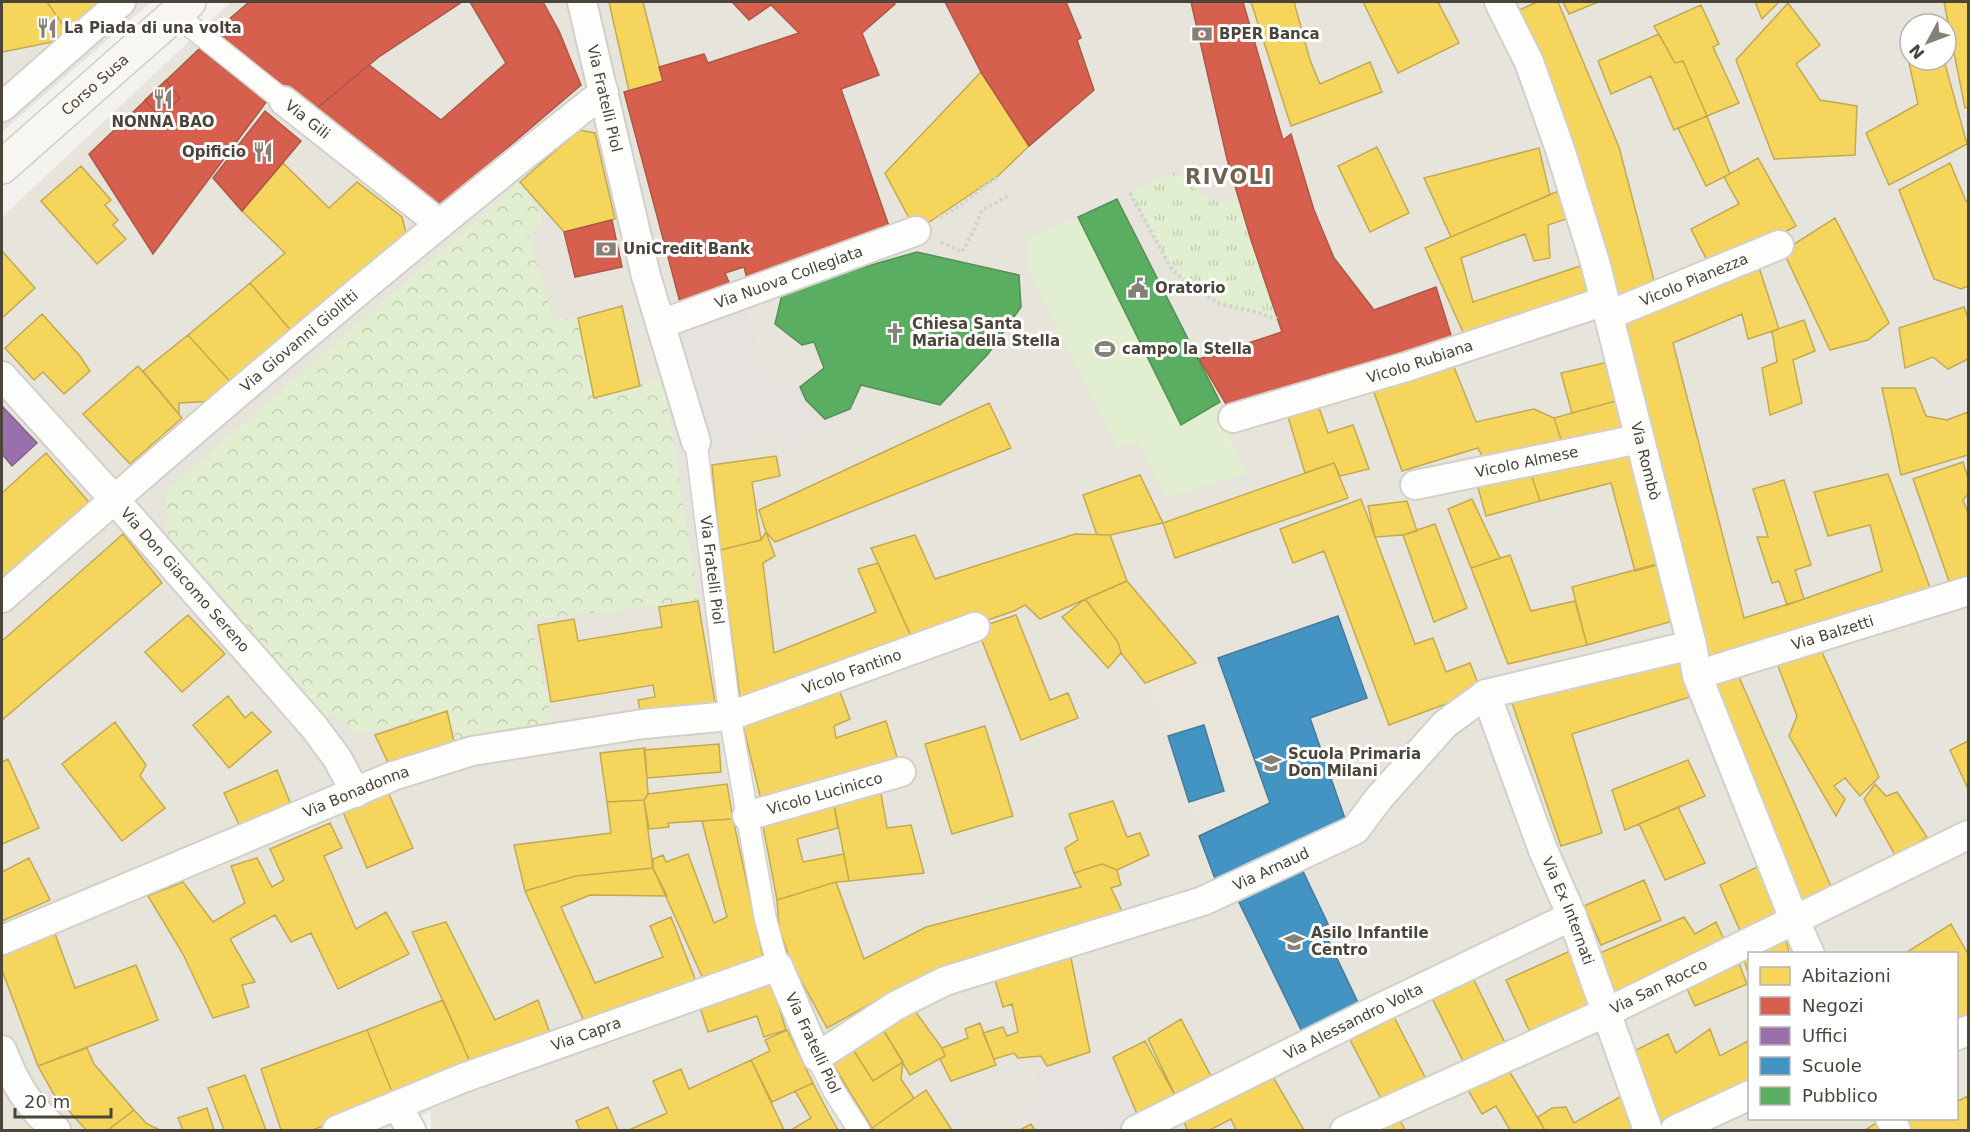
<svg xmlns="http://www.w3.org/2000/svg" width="1970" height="1132" font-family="'DejaVu Sans',sans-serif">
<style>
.residential{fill:#e7e4dc;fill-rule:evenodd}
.education{fill:#eae5da}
.grass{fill:url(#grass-tufts)}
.park{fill:url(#park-crowns)}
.garden{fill:#e1eecf}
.parking{fill:#e6e3df}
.homes{fill:#f6d55c;stroke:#c3aa52;stroke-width:1.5}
.shops{fill:#d6604d;stroke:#ac5847;stroke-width:1.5}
.offices{fill:#9970ab;stroke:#826389;stroke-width:1.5}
.schools{fill:#4393c3;stroke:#457b9a;stroke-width:1.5}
.public{fill:#5aae61;stroke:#568e55;stroke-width:1.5}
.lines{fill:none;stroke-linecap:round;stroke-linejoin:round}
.pedestrian-casing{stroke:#d2d0cb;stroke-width:24}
.minor-casing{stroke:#d2d0cb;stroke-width:32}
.secondary-casing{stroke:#d3cfc5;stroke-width:36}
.path{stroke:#d3d2cc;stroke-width:4;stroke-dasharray:3 3;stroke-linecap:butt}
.pedestrian{stroke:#fdfdfc;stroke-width:21}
.minor{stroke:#fdfdfc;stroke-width:28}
.secondary{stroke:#f7f6f1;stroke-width:33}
.labels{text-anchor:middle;stroke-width:6;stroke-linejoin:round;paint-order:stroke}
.poi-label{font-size:15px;font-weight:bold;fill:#4b4439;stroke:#fff;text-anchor:start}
.street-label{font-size:15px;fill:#4b4439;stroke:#fff}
.district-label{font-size:21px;font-weight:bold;letter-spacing:1.5px;fill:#6e6250;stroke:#fff}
</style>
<defs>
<pattern id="grass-tufts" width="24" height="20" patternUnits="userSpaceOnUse" patternTransform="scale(1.5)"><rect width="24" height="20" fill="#e1eecf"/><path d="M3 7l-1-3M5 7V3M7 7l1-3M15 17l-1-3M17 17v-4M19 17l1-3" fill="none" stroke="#c3cdb2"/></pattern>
<pattern id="park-crowns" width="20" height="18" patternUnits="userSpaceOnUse" patternTransform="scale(1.5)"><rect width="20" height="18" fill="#e1eecf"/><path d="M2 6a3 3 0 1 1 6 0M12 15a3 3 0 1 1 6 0" fill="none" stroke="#c3cdb2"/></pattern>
</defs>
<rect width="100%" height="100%" fill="#f4f2ee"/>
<path class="residential" d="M2 2H151L2 132Z
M231 2H1968V1130H431V1112L383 1130H2V217ZM1910 24H1946V60H1910ZM1750 954H1956V1118H1750Z"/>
<path class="education" d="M1338 616 1367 698 1310 718 1349 830 1220 892 1199 836 1189 802 1224 790 1204 725 1168 736 1145 683 1196 663 1218 658Z"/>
<path class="grass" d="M1174 172 1200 193 1221 203 1239 199 1277 319 1220 304 1172 270 1130 193Z"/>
<path class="park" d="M520 182 544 221 528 235 553 319 578 318 594 397 663 378 698 601 530 620 554 731 460 752 447 711 360 735 332 713 314 727 169 561 165 492Z"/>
<path class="garden" d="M1078 217 1180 424 1214 406 1247 474 1166 497 1137 441 1118 449 1029 274 1028 238Z"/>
<path class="parking" d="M740 296 768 384 783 382 800 387 806 400 825 419 850 409 853 418 785 447 779 430 715 460 672 321Z
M1108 1048 1138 1116 1108 1130H1037L1021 1106 1046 1092 1036 1071Z"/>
<path class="homes" d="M2 2H47L72 38 2 52Z
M47 2H111L72 38Z
M609 2H643L663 81 629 91Z
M1251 2H1294L1310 60 1320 84 1370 62 1382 92 1291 126Z
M1363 2H1438L1459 43 1398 73Z
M1537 2H1558L1619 147 1657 292 1613 304 1517 11Z
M1563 2H1598L1569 14Z
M1755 2H1779L1762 19Z
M1944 2H1968V107L1965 108Z
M1788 3 1820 45 1796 64 1820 100 1857 106 1855 155 1774 159 1736 60Z
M1701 5 1719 44 1713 47 1739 103 1707 116 1683 61 1675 63 1654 26Z
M1659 34 1675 63 1683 61 1707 116 1674 130 1651 76 1611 94 1598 61Z
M1920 60H1944L1967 144 1889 185 1866 133 1918 104 1909 63Z
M981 72 1029 146 999 175 916 231 885 173Z
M1707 116 1730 174 1706 186 1678 128Z
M579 130 595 133 615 219 564 232 520 182Z
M1377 147 1409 213 1370 232 1338 166Z
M1539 148 1550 195 1451 237 1424 178Z
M1758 158 1796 226 1713 272 1691 229 1739 204 1724 177Z
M283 163 329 208 357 182 402 217 407 237 293 333 250 283 285 253 242 211Z
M1950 163 1966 201 1968 200V286L1961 289 1934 279 1899 190Z
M81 166 111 200 105 205 118 220 113 225 126 239 97 264 41 201Z
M1570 186 1578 215 1548 225 1550 258 1534 261 1525 234 1461 258 1473 302 1592 262 1604 300 1468 343 1425 248Z
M1835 218 1889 323 1868 340 1830 350 1783 251Z
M2 251 35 288 2 318Z
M1757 261 1779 329 1748 339 1742 314 1673 343 1744 618 1804 599 1882 571 1870 525 1828 536 1814 492 1888 474 1932 593 1707 664 1616 320Z
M250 283 293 333 234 386 188 335Z
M622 306 640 386 594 398 578 318Z
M1964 307 1968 318V359L1948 369 1933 357 1905 368 1899 328Z
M42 314 80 356 90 371 64 394 43 372 34 380 5 348Z
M1804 320 1815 351 1793 360 1802 403 1770 415 1762 368 1777 362 1772 331Z
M188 335 234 386 219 401 179 403V414L143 371Z
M1450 357 1476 422 1534 409 1554 418 1563 445 1484 460 1478 448 1402 471 1370 381Z
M1613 361 1623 399 1572 413 1561 373Z
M138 366 182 418 130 464 83 414Z
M1882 388H1915L1926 416 1947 420 1968 412V455L1901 475Z
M1623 399 1628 421 1620 430 1563 445 1554 418Z
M1317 402 1328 433 1353 425 1369 469 1340 476 1334 463 1305 473 1286 410Z
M989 403 1011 448 775 542 766 532 759 510Z
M1635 448 1664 563 1635 571 1611 483 1540 501 1531 474Z
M46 453 94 508 2 589V493Z
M776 456 780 476 752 482 761 540 720 550 712 465Z
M1963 462 1968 478V494L1963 500 1968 513V577L1950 584 1913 479Z
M1334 463 1348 498 1175 558 1163 523Z
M1531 474 1540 501 1486 516 1477 484Z
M1140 475 1163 523 1110 535H1097L1083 495Z
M1784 480 1811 565 1795 570 1804 599 1787 605 1779 581 1772 583 1757 537H1768L1753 489Z
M1361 499 1415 644 1433 638 1446 672 1470 663 1481 691 1389 725 1324 551 1293 563 1280 529Z
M1472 499 1500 558 1471 568 1448 509Z
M1407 501 1417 531 1403 535 1375 537 1368 506Z
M1435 524 1467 608 1434 622 1403 535Z
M766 532 775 556 763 563 774 653 876 612 858 569 878 563 915 645 764 698 740 697 720 550 761 540Z
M123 534 162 583 2 720V641Z
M1075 534 1110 535 1127 581 1040 619 1025 605 1014 611 915 645 871 548 915 535 935 579Z
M1510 555 1531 611 1575 601 1587 645 1508 664 1471 568Z
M1657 564 1673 621 1587 645 1572 587Z
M1127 581 1196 663 1145 683 1121 653 1118 642 1085 599Z
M1085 599 1118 642 1121 653 1108 668 1062 617Z
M698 601 716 708 642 720 638 700 655 697 653 685 551 702 538 625 574 619 578 641 662 627 659 607Z
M188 615 225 654 182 692 145 652Z
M1016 615 1050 700 1068 693 1078 718 1021 740 977 628Z
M1821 650 1879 777 1860 796 1845 778 1834 786 1845 799 1836 816 1789 736 1797 716 1778 666Z
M1683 656 1693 696 1572 734 1602 833 1561 846 1510 697Z
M1739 677 1833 891 1800 904 1709 687Z
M838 686 850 719 834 726 836 738 886 721 900 767 763 808 742 721Z
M228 696 245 718 252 712 271 732 229 768 193 725Z
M447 711 456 750 392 771 375 735Z
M115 722 146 765 140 776 165 808 122 841 62 764Z
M985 726 1013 816 952 834 925 744Z
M1968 741V789L1950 750Z
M719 744 721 772 647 778 644 750Z
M645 748 648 794 644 800 607 802 600 753Z
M8 759 39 828 2 844V762Z
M1688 760 1705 796 1625 830 1612 790Z
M277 770 296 817 245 837 224 793Z
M727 784 733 819 668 823 669 827 649 829 644 800 648 794Z
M1875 784 1886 796 1897 792 1927 837 1896 857 1864 799Z
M880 788 887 828 911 825 924 873 849 881 833 799Z
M388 792 413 848 367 868 343 812Z
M833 799 838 828 797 839 803 862 844 854 849 881 836 882 777 900 761 815Z
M644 800 653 868 576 876 525 891 514 845 611 833 607 802Z
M1113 801 1127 837 1140 833 1149 855 1117 870 1102 864 1074 873 1065 848 1078 840 1069 814Z
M1678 807 1705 863 1665 880 1639 824Z
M733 819 765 966 705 983 653 868V859L663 855 666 862 688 854 714 923 727 917 702 821Z
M330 823 342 848 324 856 356 929 386 912 409 954 338 989 311 933 291 942 275 915 230 939 255 982 242 985 249 1007 213 1018 183 954 148 896 183 882 213 922 245 903 231 866 257 858 272 887 284 880 270 849Z
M29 858 50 900 2 921V872Z
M1102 864 1117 870 1121 885 1111 888 1124 915 903 986 827 1028 791 962 779 928 777 900 836 882 864 959 926 927 1081 887 1074 873Z
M1763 864 1781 914 1741 933 1720 885Z
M653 868 667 896 590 895 561 907 595 983 663 957 650 926 671 917 697 984 584 1021 525 891 576 876Z
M1644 880 1661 920 1601 945 1584 906Z
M1684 917 1695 934 1716 922 1728 948 1618 1003 1600 953Z
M446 922 495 1020 538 1000 551 1036 471 1064 412 932Z
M1951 924 1968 954V1022L1956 1028V954H1904Z
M53 928 75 988 136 965 158 1020 38 1066 2 970V948Z
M1785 930 1789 954H1750V977L1740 950Z
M1570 951 1598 1012 1534 1041 1506 980Z
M1070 953 1090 1052 1047 1066 1041 1056 1018 1058 1014 1053 994 1059 983 1033 1003 1027 1007 1036 1018 1032 1012 1004 1003 1007 993 973Z
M1735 953 1747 984 1695 1006 1682 978Z
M1471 974 1508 1049 1467 1069 1430 994Z
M770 978 786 1030 764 1037 757 1016 708 1032 698 1001Z
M443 1000 471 1064 394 1097 367 1030Z
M912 1007 942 1048 945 1056 910 1075 881 1026Z
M1394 1017 1427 1081 1386 1108 1350 1040Z
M1181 1019 1214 1082 1178 1101 1148 1039Z
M980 1023 996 1065 951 1081 940 1059 945 1056 942 1048 968 1038 965 1029Z
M881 1026 903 1062 873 1081 851 1046Z
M1710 1029 1720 1056 1750 1040V1090L1663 1128 1634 1051 1668 1034 1676 1053Z
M367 1030 394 1097 313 1130H281L261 1069Z
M787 1030 813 1083 772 1102 751 1060 770 1051 765 1040Z
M1145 1041 1178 1101 1140 1121 1113 1057Z
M851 1046 873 1081 903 1062 901 1079 914 1098 872 1128 829 1058Z
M87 1048 94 1064 134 1110 108 1130H86L53 1093 38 1066Z
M751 1060 784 1130H629L667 1113 653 1081 681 1069 689 1089Z
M1503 1061 1545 1130H1510L1496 1106 1482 1114 1465 1085Z
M1270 1072 1304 1130H1236L1231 1119 1210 1130H1187L1183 1118Z
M245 1075 266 1130H224L208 1088Z
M813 1083 828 1112 838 1130H791L811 1118 795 1091Z
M926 1090 952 1130H874L872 1128Z
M1627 1093 1637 1130H1545L1538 1117 1552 1108 1566 1107 1574 1123Z
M1968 1096V1130H1906L1900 1118H1956V1102Z
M608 1107 618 1130H580L576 1121Z
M207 1108 214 1130H183L178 1118Z
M134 1110 147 1124 160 1130H108Z
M1396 1113 1405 1130H1359Z
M1876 1123 1880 1130H1865Z
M1031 1124 1035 1130H1020Z"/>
<path class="shops" d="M249 2H462L380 56 311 113 223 44 220 27Z
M470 2H543L559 31 581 85 439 206 317 108 369 65 441 120 506 63Z
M732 2H894L895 4 862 33 879 75 841 89 890 229 747 278 744 267 725 273 732 289 681 306 624 92 663 81 659 67 704 54 708 63 799 33 771 5 749 20Z
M945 2H1066L1081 38 1077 40 1094 90 1029 146 981 72Z
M1191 2H1243L1283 140 1291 134 1314 210 1334 258 1374 310 1436 287 1455 348 1232 414 1199 359 1282 332 1251 240 1227 159Z
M199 49 267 101 153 254 89 154Z
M166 80 180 98 161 118 145 100Z
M265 111 301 141 242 211 213 178Z
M612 220 622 267 575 277 564 232Z"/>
<path class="offices" d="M2 406 37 443 12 466 2 454Z"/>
<path class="schools" d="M1338 616 1367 698 1310 718 1349 830 1220 892 1199 836 1270 803 1218 658Z
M1204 725 1224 791 1189 802 1168 736Z
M1300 865 1328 924 1322 927 1363 1013 1306 1040 1236 896Z"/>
<path class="public" d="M1117 199 1220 402 1181 425 1078 217Z
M917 252 1019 275 1021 307 988 354 940 405 861 385 850 409 825 419 806 400 800 387 824 368 814 342 802 345 775 324 783 290Z"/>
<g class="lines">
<g class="pedestrian-casing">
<g id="pedestrian">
<path d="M175 14 284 101"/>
<path id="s1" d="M696 442 730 716 765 917 778 966"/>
<path d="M817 1057 834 1091 859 1130"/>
</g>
</g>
<g class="minor-casing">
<g id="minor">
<path id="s2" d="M582 2 646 276 696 442"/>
<path id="s3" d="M1499 2 1529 62 1560 149 1595 262 1692 645 1697 675 1794 919 1810 954"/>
<path id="s4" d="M284 101 440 224"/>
<path d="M2 107 121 2"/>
<path id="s5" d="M1609 315 1779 245"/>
<path id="s6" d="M661 324 916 231"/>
<path id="s7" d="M2 376 114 499 314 727 337 758 356 793"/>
<path id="s8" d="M1233 418 1409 366 1605 301"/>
<path id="s9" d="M1415 485 1639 439"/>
<path id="s10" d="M2 598C198 425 398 254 604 92"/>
<path id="s11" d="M1697 675 1968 591"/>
<path id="s12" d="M1486 694 1543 850 1572 916 1648 1130"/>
<path id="s13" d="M747 816 901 772"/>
<path id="s14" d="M2 940 393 776 472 751 643 724 730 716 975 627"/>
<path d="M1956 1036 1968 1030"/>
<path d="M2 1050C15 1084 28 1106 56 1130"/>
<path d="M397 1105 411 1130"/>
<path d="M1890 1118 1896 1130"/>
<path id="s15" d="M337 1130 463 1078 778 966 817 1057 897 1005 945 981 1203 901 1355 830 1379 798 1445 724 1486 694 1692 645"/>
<path id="s16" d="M1136 1130 1376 1010 1572 916"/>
<path id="s17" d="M1345 1130 1607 1012 1968 835"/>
<path d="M1675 1130 1750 1095"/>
</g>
</g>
<g class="secondary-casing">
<g id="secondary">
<path id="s18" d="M2 167 189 2"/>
</g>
</g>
<path class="path" d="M1130 193 1172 270 1192 286 1220 304 1253 311 1277 319
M940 217 962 204 999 175
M941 242 962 252 973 232 982 210 1008 196"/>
<use href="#pedestrian" class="pedestrian"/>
<use href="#minor" class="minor"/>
<use href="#secondary" class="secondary"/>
</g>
<defs>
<g id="restaurant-bare" transform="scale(1.62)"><path d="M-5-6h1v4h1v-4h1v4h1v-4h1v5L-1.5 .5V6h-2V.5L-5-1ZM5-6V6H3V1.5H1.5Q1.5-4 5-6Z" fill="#868178" stroke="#fff" stroke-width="2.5" paint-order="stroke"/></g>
<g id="bank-bare" transform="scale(1.62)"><path d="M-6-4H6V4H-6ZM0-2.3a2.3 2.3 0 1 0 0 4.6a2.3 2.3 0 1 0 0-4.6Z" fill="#868178" stroke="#fff" stroke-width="2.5" paint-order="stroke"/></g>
<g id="civic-bare" transform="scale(1.62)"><path d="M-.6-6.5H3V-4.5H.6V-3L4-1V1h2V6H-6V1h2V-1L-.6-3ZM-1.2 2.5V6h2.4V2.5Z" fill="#868178" stroke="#fff" stroke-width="2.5" paint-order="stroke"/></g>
<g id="church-bare" transform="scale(1.62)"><path d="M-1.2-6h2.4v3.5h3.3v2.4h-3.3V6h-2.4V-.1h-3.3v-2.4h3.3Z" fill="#868178" stroke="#fff" stroke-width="2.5" paint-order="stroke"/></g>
<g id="stadium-bare" transform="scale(1.62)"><path d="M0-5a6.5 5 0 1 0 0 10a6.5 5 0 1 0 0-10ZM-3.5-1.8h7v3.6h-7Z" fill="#868178" stroke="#fff" stroke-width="2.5" paint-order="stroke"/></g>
<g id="school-bare" transform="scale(1.62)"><path d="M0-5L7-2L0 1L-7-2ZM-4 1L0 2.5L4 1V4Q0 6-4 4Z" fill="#868178" stroke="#fff" stroke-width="2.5" paint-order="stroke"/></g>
</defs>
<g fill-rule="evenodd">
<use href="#restaurant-bare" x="47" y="28"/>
<use href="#bank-bare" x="1202" y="34"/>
<use href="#restaurant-bare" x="163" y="99"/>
<use href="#restaurant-bare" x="263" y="152"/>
<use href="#bank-bare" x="606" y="249"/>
<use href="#civic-bare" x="1138" y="288"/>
<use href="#church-bare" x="895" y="333"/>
<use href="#stadium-bare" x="1105" y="349"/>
<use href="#school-bare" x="1271" y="763"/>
<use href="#school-bare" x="1294" y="942"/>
</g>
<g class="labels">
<g class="poi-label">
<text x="64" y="33">La Piada di una volta</text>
<text x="1219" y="39">BPER Banca</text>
<text x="163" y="127" text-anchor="middle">NONNA BAO</text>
<text x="246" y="157" text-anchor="end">Opificio</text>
<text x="623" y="254">UniCredit Bank</text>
<text x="1155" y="293">Oratorio</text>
<text x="912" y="329">Chiesa Santa<tspan x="912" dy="17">Maria della Stella</tspan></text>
<text x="1122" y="354">campo la Stella</text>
<text x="1288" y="759">Scuola Primaria<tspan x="1288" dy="17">Don Milani</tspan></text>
<text x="1311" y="938">Asilo Infantile<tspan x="1311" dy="17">Centro</tspan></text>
</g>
<g class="street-label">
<text dy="5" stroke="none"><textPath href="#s18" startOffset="124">Corso Susa</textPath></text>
<text dy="5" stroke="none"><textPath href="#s2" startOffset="99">Via Fratelli Piol</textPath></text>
<text dy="5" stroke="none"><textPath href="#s4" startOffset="30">Via Gili</textPath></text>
<text dy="5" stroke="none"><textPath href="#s6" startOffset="136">Via Nuova Collegiata</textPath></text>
<text dy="5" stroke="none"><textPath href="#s5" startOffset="92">Vicolo Pianezza</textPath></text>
<text dy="5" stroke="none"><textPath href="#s10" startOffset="393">Via Giovanni Giolitti</textPath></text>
<text dy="5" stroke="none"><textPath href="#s8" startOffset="195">Vicolo Rubiana</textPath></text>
<text dy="5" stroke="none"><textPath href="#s3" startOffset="483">Via Rombò</textPath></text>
<text dy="5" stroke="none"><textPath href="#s9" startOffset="114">Vicolo Almese</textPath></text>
<text dy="5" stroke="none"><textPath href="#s1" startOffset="129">Via Fratelli Piol</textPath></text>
<text dy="5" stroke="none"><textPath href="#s7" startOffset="274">Via Don Giacomo Sereno</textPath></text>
<text dy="5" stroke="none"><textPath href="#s11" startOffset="142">Via Balzetti</textPath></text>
<text dy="5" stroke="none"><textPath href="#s14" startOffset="897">Vicolo Fantino</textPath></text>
<text dy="5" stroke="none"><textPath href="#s14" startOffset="384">Via Bonadonna</textPath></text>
<text dy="5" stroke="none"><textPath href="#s13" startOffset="81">Vicolo Lucinicco</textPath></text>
<text dy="5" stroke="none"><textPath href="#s15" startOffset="1064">Via Arnaud</textPath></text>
<text dy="5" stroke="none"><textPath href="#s12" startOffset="232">Via Ex Internati</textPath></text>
<text dy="5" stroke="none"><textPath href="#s17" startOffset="345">Via San Rocco</textPath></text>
<text dy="5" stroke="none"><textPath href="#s16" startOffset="243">Via Alessandro Volta</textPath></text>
<text dy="5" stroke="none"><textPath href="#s15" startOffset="267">Via Capra</textPath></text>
<text transform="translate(813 1043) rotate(65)" y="5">Via Fratelli Piol</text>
</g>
<g class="district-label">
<text x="1229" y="184">RIVOLI</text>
</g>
</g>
<rect width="1970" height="1132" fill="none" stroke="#4b4439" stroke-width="6"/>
<rect x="1748" y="952" width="210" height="168" fill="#ffffff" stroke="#b7b4b0" stroke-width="1.5"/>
<rect x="1760" y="967" width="30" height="18" fill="#f6d55c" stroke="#b7b4b0" stroke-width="1.5"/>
<text x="1802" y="982" font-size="18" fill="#4b4439">Abitazioni</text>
<rect x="1760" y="997" width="30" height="18" fill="#d6604d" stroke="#b7b4b0" stroke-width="1.5"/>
<text x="1802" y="1012" font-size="18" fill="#4b4439">Negozi</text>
<rect x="1760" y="1027" width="30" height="18" fill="#9970ab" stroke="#b7b4b0" stroke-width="1.5"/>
<text x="1802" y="1042" font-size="18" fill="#4b4439">Uffici</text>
<rect x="1760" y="1057" width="30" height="18" fill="#4393c3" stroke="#b7b4b0" stroke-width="1.5"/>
<text x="1802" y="1072" font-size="18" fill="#4b4439">Scuole</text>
<rect x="1760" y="1087" width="30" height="18" fill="#5aae61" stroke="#b7b4b0" stroke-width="1.5"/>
<text x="1802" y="1102" font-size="18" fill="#4b4439">Pubblico</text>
<g transform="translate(1928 42) rotate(229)"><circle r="28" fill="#ffffff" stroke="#b7b4b0" stroke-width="1.5"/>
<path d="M0-4.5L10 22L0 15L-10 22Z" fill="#868178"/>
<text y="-9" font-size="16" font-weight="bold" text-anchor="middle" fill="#4b4439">N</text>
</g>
<path d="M15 1108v9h96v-9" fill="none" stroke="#4b4439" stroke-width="3"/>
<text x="24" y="1108" font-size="18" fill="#4b4439" stroke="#ffffff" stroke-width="4.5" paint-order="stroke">20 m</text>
</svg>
